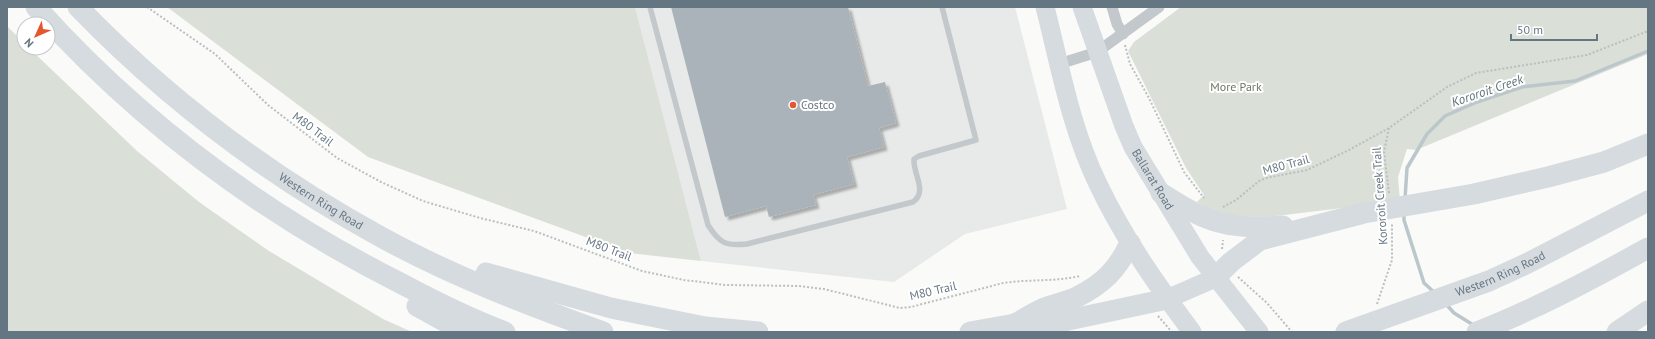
<svg xmlns="http://www.w3.org/2000/svg" width="1655" height="339" font-family="'PT Sans',sans-serif">
<style>
.built{fill:#e8e9e9}
.green{fill:#dadfd7}
.lines{fill:none;stroke-linecap:round;stroke-linejoin:round}
.stream{stroke:#bbc7cb;stroke-width:3.5}
.building{fill:#aab3b9;filter:url(#shadow)}
.path{stroke:#bbbfc2;stroke-width:2;stroke-dasharray:2 2;stroke-linecap:butt}
.service{stroke:#c3c8cc;stroke-width:5.5}
.minor{stroke:#c3c8cc;stroke-width:11}
.trunk{stroke:#d6dbdf;stroke-width:19}
.motorway{stroke:#d6dbdf;stroke-width:21}
.poi-dot{fill:#e4572e;stroke:#fff;stroke-width:1.5}
.labels{text-anchor:middle;stroke-width:4;stroke-linejoin:round;paint-order:stroke}
.park-label{font-size:12px;fill:#687a64;stroke:#fff}
.poi-label{font-size:12px;fill:#657683;stroke:#fff;text-anchor:start}
.street-label{font-size:12px;fill:#657683;stroke:#fff}
.water-label{font-size:13px;font-style:italic;fill:#60757c;stroke:#fff}
</style>
<defs>
<filter id="shadow"><feDropShadow dx="3.5" dy="3.5" stdDeviation="1" flood-color="#0004"/></filter>
</defs>
<rect width="100%" height="100%" fill="#fafaf8"/>
<path class="built" d="M635 7H1015L1067 209 965 234 894 282 701 261Z"/>
<path class="green" d="M167 7H635L701 261 629 253 368 157Z
M1181 7H1648V54L1416 150 1407 149 1398 177 1400 201 1267 217 1219 215 1197 202 1204 195 1186 168 1128 51 1134 42Z
M7 26 24 43V48H29L137 151 199 202 269 251 383 319 412 332H7Z"/>
<g class="lines">
<path class="stream" d="M1405 199 1407 168 1427 134 1445 116 1477 102 1522 87 1575 81 1648 51
M1404 213V220L1424 283 1435 293
M1445 303 1454 313 1475 326"/>
</g>
<path class="building" d="M671 7H848L868 86 885 82 896 123 879 128 884 147 847 157 854 184 813 195 816 205 769 217 766 206 725 217Z"/>
<g class="lines">
<path class="path" d="M147 7 215 54 268 105 337 158 381 182 423 201 480 218 534 231 642 271 684 280 726 285 799 286 824 289 900 308 911 307 1003 283C1029 279 1054 282 1080 276
M1125 45 1130 64 1149 98 1184 172 1204 198
M1389 128 1384 152 1389 193
M1223 207 1236 200 1259 181 1266 178 1307 170 1349 150 1389 128 1447 87 1476 73 1587 55 1648 31
M1222 249 1223 240
M1238 277 1267 303 1292 332
M1377 304 1392 260V224
M1158 316 1172 332"/>
<path class="service" d="M650 7 708 225C720 244 726 246 747 244L913 202C928 191 913 175 914 159L919 156 976 140 942 7"/>
<path class="minor" d="M1112 7 1117 24 1123 34
M1059 64 1097 52 1159 7"/>
<g class="trunk">
<path d="M1045 7C1060 66 1071 129 1098 184 1123 237 1157 285 1192 332"/>
<path id="s1" d="M1082 7 1124 126 1133 147 1200 257 1259 332"/>
<path d="M1167 299 1215 278"/>
</g>
<g class="motorway">
<path d="M36 7C140 123 266 216 406 286 438 303 471 319 505 332"/>
<path id="s2" d="M78 7C167 99 269 176 381 237 452 276 528 305 603 332"/>
<path d="M1161 193C1175 202 1189 211 1204 217 1228 228 1257 228 1283 226"/>
<path d="M486 273 611 308 705 327 758 332"/>
<path d="M1215 278 1231 262 1260 240 1364 213 1474 194 1548 177 1604 162 1648 144"/>
<path d="M417 306 464 332"/>
<path d="M1015 324C1024 319 1033 313 1042 309 1054 304 1066 302 1077 297 1103 284 1118 269 1130 243"/>
<path d="M970 332 1015 324 1045 325 1167 299"/>
<path id="s3" d="M1346 332 1489 281 1528 263 1648 201"/>
<path d="M1477 332C1536 309 1592 279 1648 248"/>
<path d="M1617 332 1648 311"/>
</g>
</g>
<circle class="poi-dot" cx="793" cy="105" r="4"/>
<g class="labels">
<g class="park-label">
<text x="1236" y="91">More Park</text>
</g>
<g class="poi-label">
<text x="801" y="109">Costco</text>
</g>
<g class="street-label">
<text transform="translate(313 129) rotate(37)" y="4">M80 Trail</text>
<text transform="translate(1286 165) rotate(-15)" y="4">M80 Trail</text>
<text dy="4" stroke="none"><textPath href="#s1" startOffset="187">Ballarat Road</textPath></text>
<text transform="translate(1380 196) rotate(-94)" y="4">Kororoit Creek Trail</text>
<text dy="4" stroke="none"><textPath href="#s2" startOffset="312">Western Ring Road</textPath></text>
<text transform="translate(609 249) rotate(21)" y="4">M80 Trail</text>
<text dy="4" stroke="none"><textPath href="#s3" startOffset="165">Western Ring Road</textPath></text>
<text transform="translate(933 291) rotate(-13)" y="4">M80 Trail</text>
</g>
<g class="water-label">
<text transform="translate(1487 90) rotate(-19)" y="5">Kororoit Creek</text>
</g>
</g>
<rect width="1655" height="339" fill="none" stroke="#657683" stroke-width="16"/>
<g transform="translate(36 36) rotate(225)"><circle r="19" fill="#ffffff" stroke="#c1c8cd"/>
<path d="M0-3L7 15L0 10L-7 15Z" fill="#e4572e"/>
<text y="-6" font-size="11" font-weight="bold" text-anchor="middle" fill="#657683">N</text>
</g>
<path d="M1511 34v6h86v-6" fill="none" stroke="#657683" stroke-width="2"/>
<text x="1517" y="34" font-size="12" fill="#657683" stroke="#ffffff" stroke-width="3" paint-order="stroke">50 m</text>
</svg>
